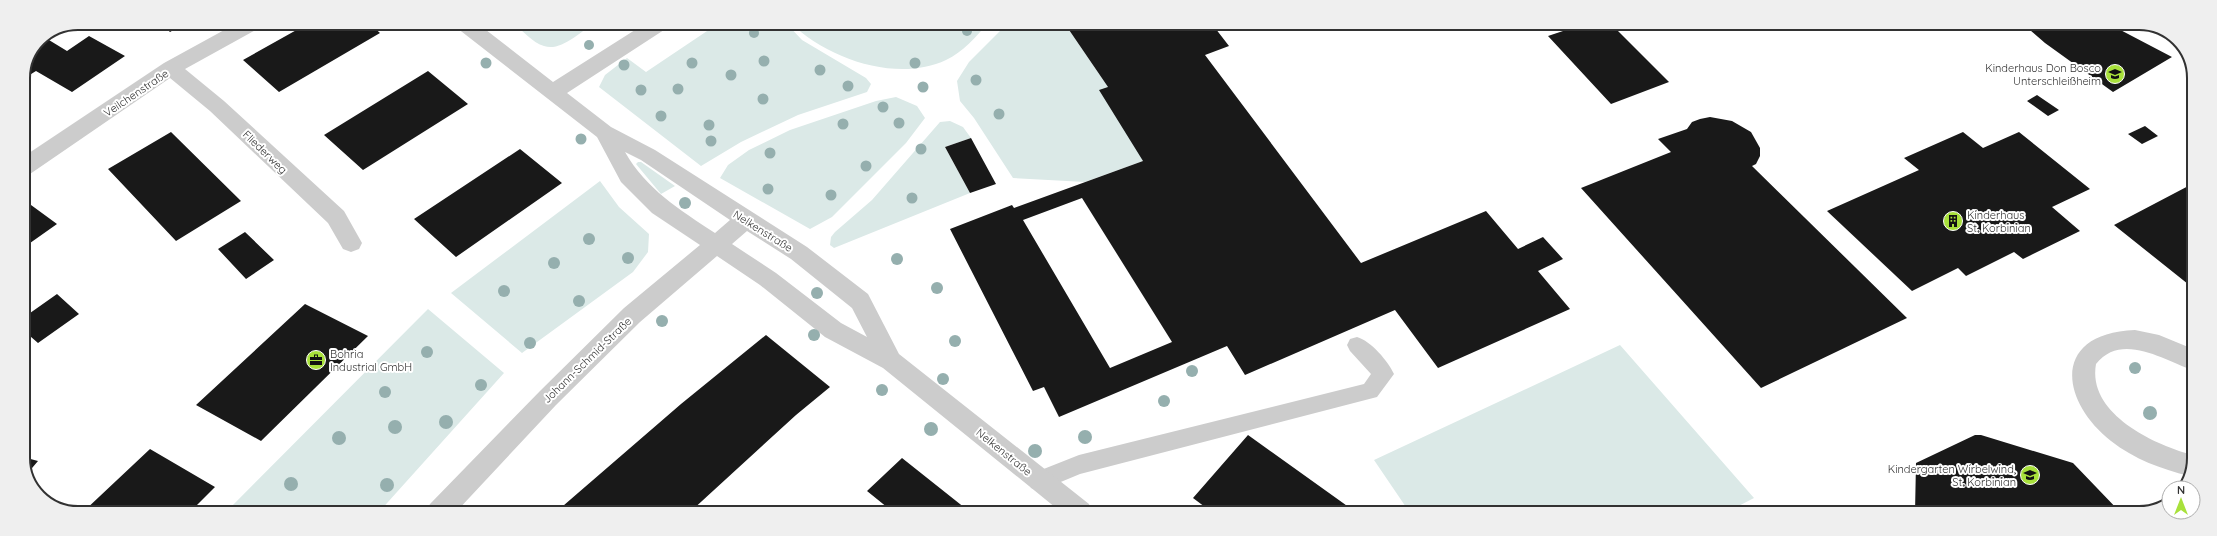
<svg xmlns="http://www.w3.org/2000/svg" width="2217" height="536" font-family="Quicksand,sans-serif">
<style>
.green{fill:#dbe9e7}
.building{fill:#191919;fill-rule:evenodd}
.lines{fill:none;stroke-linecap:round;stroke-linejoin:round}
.lane{fill:#ccc;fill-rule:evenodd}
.street{fill:#ccc;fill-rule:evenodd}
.tree{fill:#95afae}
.labels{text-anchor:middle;stroke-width:4;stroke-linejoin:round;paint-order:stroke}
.poi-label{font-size:11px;fill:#323232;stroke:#fff;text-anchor:end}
.street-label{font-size:11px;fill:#323232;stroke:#fff}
.rim{fill:none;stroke:#323232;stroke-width:2}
</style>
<rect width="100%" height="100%" fill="#fff"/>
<path class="green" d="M513 23H594C581 32 560 52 544 46 533 43 522 30 513 23Z
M719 23H786L802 40 866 78 871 84 867 92 798 115 741 142 701 166 599 87 605 75 627 58 646 72Z
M791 23H988C976 37 963 52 946 60 898 83 827 59 791 23Z
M1008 23 1065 24 1108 87 1143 161 1085 182 1013 178 974 118 960 101 957 81 969 62Z
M896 97 917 106 925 118 906 143 832 217 810 229 720 178 728 165 749 150 790 130 876 101Z
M950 121 963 127 971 138 945 147 970 193 834 248 830 245 831 237 835 232 872 200 940 122Z
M638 162H641L675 186 661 194 636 164Z
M600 181 619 207 649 234 648 252 633 272 522 353 451 293Z
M428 309 504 373 379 512H226Z
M1620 345 1754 498 1725 513H1410L1374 460Z"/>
<path class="building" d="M87 23H112L97 31Z
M161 23H186L170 32Z
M309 23H369L380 33 279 92 243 60Z
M1065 24H1212L1229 46 1205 55 1361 263 1486 211 1518 249 1543 237 1563 259 1538 271 1570 309 1438 368 1395 310 1245 375 1227 346 1059 417 1044 387 1033 391 950 229 1012 205 1014 208 1143 161 1099 90 1108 87ZM1082 198 1172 342 1110 368 1023 220Z
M1584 24H1611L1669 82 1611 104 1548 36Z
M2023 24H2109L2172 57 2113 92 2045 43Z
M89 36 125 56 72 92 36 71 23 79 39 39 44 37 67 51Z
M428 71 468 104 363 170 324 135Z
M2037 95 2059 110 2048 116 2027 101Z
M1710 117 1732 121 1751 132 1760 148V156L1756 164 1752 166 1907 318 1761 388 1581 188 1671 152 1658 139 1687 129 1692 122 1700 119Z
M2145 126 2158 136 2142 144 2128 134Z
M171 132 241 201 176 241 108 169Z
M1963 132 1983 148 2019 132 2090 189 2052 207 2080 231 2023 259 2014 252 1966 276 1958 268 1912 291 1827 211 1919 170 1904 158Z
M971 138 996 184 970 193 945 147Z
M520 149 562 183 456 257 414 219Z
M2194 183V198L2193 288 2114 225Z
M31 205 57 224 23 248V210Z
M245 232 274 260 246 279 218 249Z
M57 294 79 314 38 343 23 330V318Z
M305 304 368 336 261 441 196 405Z
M766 335 830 387 796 415 690 512H556L681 404Z
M1248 435 1357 513H1213L1193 498Z
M1975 435H1981L2073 463 2121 513H1915L1916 463Z
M150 449 215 487 190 512H83Z
M23 457 38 461 27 474 23 465Z
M902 458 970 512H893L867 491Z"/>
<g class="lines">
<path class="lane" d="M1357 337C1371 341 1388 361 1394 374L1377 397 1080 474 1039 491 1031 488 1028 481 1031 474 1079 455 1364 384 1371 374 1350 351 1347 345 1350 339Z"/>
<path class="street" d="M237 23H261L259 28 185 69 224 101 344 211 362 243 359 249 351 252 343 249 328 223 210 111 170 78 30 174 23 176V157L164 63Z
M455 23H477L553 82 646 23H669L667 28 567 93 611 127 655 150 807 247 868 294 899 354 1089 504 1092 512H1061L883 368 825 337 760 285 717 256 640 322 556 405 456 512H426L430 504 540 391 624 308 700 245 652 213 621 182 597 137 457 28ZM625 152 641 160 730 220 715 233C680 210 646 189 625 152ZM747 231 791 259 852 308 867 337 841 323 776 273 732 244Z
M2135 330 2159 335 2193 349V370C2165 361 2122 331 2096 364 2087 414 2155 445 2193 455V469L2189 476C2161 469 2134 459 2111 441 2059 400 2052 333 2135 330Z"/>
</g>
<g class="tree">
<circle cx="967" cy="31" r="5"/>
<circle cx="754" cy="33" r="5"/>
<circle cx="589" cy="45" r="5"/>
<circle cx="764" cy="61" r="5.5"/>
<circle cx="486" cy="63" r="5.5"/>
<circle cx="692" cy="63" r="5.5"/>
<circle cx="915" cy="63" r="5.5"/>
<circle cx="624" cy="65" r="5.5"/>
<circle cx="820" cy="70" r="5.5"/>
<circle cx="731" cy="75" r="5.5"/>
<circle cx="976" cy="80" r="5.5"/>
<circle cx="848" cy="86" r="5.5"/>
<circle cx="923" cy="87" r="5.5"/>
<circle cx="678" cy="89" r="5.5"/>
<circle cx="641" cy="90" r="5.5"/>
<circle cx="763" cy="99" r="5.5"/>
<circle cx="883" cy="107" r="5.5"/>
<circle cx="999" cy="114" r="5.5"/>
<circle cx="661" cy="116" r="5.5"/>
<circle cx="899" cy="123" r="5.5"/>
<circle cx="843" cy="124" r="5.5"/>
<circle cx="709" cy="125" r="5.5"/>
<circle cx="581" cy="139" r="5.5"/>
<circle cx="711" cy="141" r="5.5"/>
<circle cx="921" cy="149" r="5.5"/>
<circle cx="770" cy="153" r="5.5"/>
<circle cx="866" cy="166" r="5.5"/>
<circle cx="768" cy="189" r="5.5"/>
<circle cx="831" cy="195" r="5.5"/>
<circle cx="912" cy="198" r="5.5"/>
<circle cx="685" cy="203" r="6"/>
<circle cx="589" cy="239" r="6"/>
<circle cx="628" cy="258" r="6"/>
<circle cx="897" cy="259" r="6"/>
<circle cx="554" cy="263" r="6"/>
<circle cx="937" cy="288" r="6"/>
<circle cx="504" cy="291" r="6"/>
<circle cx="817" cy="293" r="6"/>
<circle cx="579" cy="301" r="6"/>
<circle cx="662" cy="321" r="6"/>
<circle cx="814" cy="335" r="6"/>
<circle cx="955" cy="341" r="6"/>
<circle cx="530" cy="343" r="6"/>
<circle cx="427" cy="352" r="6"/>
<circle cx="2135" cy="368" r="6"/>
<circle cx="1192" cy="371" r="6"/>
<circle cx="943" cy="379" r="6"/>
<circle cx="481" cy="385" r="6"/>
<circle cx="882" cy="390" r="6"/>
<circle cx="385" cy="392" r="6"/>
<circle cx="1164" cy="401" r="6"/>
<circle cx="2150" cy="413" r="7"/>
<circle cx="446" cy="422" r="7"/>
<circle cx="395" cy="427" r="7"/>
<circle cx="931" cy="429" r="7"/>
<circle cx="1085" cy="437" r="7"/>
<circle cx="339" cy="438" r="7"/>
<circle cx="1035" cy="451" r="7"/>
<circle cx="291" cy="484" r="7"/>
<circle cx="387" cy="485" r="7"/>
</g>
<defs>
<g id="school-disc" transform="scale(1)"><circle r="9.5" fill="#a8e13b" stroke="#fff"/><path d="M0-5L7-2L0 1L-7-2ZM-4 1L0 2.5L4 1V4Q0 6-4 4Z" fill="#111"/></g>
<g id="building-disc" transform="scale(1)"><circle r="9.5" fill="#a8e13b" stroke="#fff"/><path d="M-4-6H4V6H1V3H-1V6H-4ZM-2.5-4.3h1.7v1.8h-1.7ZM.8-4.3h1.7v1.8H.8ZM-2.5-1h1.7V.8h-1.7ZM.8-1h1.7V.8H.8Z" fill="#111"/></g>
<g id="office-disc" transform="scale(1)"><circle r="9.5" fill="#a8e13b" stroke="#fff"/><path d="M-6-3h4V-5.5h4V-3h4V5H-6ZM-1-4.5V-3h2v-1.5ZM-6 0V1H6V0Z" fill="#111"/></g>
</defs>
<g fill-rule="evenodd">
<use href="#school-disc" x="2115" y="74"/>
<use href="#building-disc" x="1953" y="221"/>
<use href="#office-disc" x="316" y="360"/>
<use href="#school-disc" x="2030" y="475"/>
</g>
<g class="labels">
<g class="poi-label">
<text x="2101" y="72">Kinderhaus Don Bosco<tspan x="2101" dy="13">Unterschleißheim</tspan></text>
<text x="1967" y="219" text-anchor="start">Kinderhaus<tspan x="1967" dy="13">St. Korbinian</tspan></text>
<text x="330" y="358" text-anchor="start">Bohria<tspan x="330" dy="13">Industrial GmbH</tspan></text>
<text x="2016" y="473">Kindergarten Wirbelwind,<tspan x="2016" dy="13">St. Korbinian</tspan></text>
</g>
<g class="street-label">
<text transform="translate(136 93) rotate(-34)" y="4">Veilchenstraße</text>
<text transform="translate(265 152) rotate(44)" y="4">Fliederweg</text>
<text transform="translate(763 231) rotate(32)" y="4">Nelkenstraße</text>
<text transform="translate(587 360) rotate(-44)" y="4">Johann-Schmid-Straße</text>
<text transform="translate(1004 452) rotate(39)" y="4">Nelkenstraße</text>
</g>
</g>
<path d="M0 0H2217V536H0ZM78 30H2139A48 48 0 0 1 2187 78V458A48 48 0 0 1 2139 506H78A48 48 0 0 1 30 458V78A48 48 0 0 1 78 30Z" fill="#efefef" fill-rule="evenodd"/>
<path class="rim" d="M78 30H2139A48 48 0 0 1 2187 78V458A48 48 0 0 1 2139 506H78A48 48 0 0 1 30 458V78A48 48 0 0 1 78 30Z"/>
<g transform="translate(2181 500)"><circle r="19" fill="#ffffff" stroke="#adadad"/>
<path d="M0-3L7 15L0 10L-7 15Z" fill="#a8e13b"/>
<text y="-6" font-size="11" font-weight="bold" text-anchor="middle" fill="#323232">N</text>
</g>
</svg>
